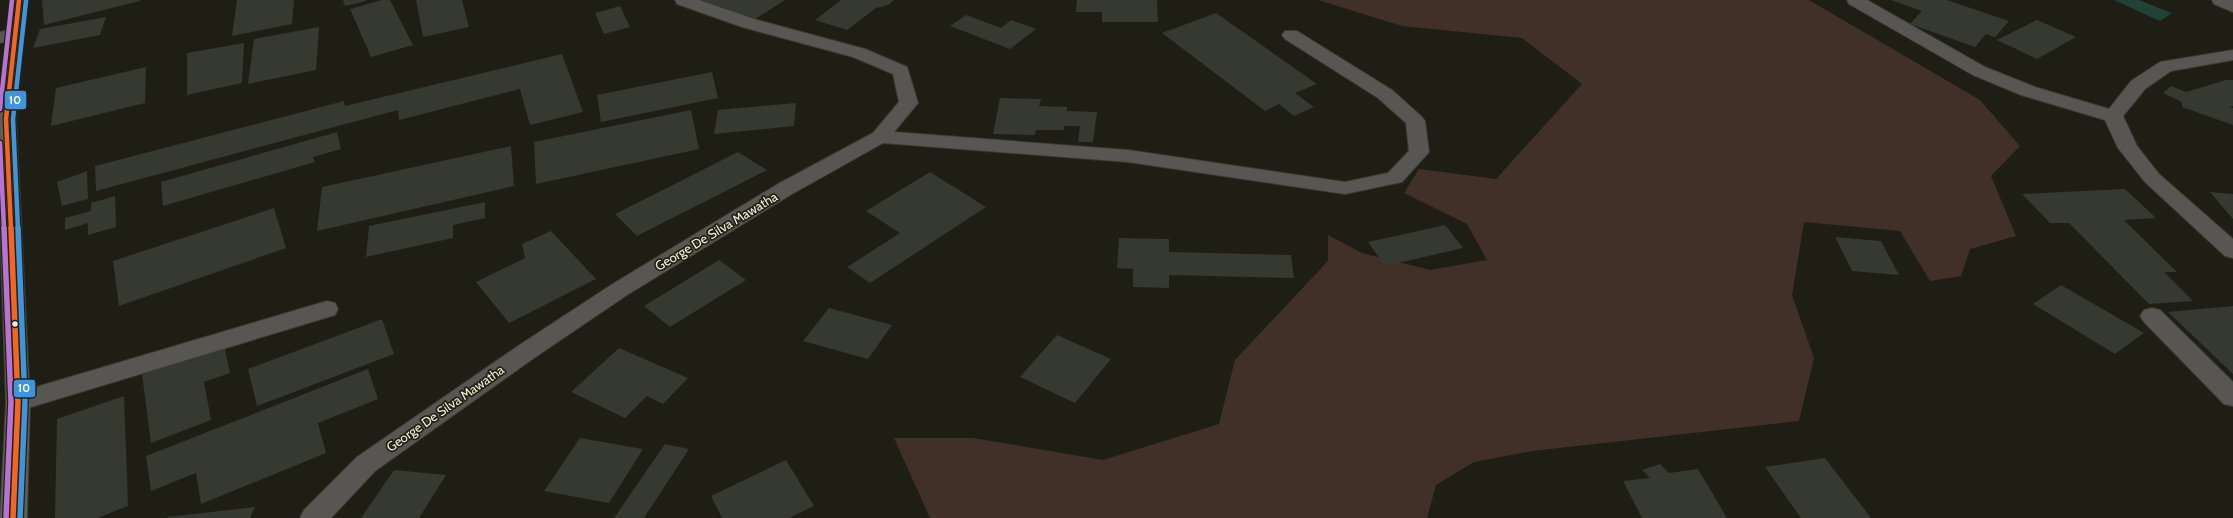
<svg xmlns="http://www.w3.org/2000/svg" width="2233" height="518" font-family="Cabin,sans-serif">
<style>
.green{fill:#413028}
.water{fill:#214236}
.building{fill:#35392f}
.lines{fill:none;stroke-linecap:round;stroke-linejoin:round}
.minor-casing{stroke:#3a3a32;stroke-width:2}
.highway-casing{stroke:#3a3a32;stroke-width:2}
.minor{fill:#585652;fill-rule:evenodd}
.highway{fill:#5f5d56;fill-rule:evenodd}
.bus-1-far1-casing{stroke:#222210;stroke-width:7}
.bus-1-casing{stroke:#222210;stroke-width:8}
.bus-2-far1-casing{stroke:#222210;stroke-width:7}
.bus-2-casing{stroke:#222210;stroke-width:8}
.bus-3-far1-casing{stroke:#222210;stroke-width:7}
.bus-3-casing{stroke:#222210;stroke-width:8}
.bus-1-far1{stroke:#f26522;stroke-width:4.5}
.bus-1{stroke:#f26522;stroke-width:5.5}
.bus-2-far1{stroke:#4094de;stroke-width:4.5}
.bus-2{stroke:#4094de;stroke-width:5.5}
.bus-3-far1{stroke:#b673d3;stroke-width:4.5}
.bus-3{stroke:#b673d3;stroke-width:5.5}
.bus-dot{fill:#eeeee3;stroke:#222210;stroke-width:1.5}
.labels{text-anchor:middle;stroke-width:3.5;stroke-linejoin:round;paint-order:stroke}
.street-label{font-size:13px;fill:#eeeee3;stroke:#222210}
.line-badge{stroke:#222210;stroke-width:1.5}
.badge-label{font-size:11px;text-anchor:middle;font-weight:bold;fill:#fff}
</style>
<rect width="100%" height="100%" fill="#1e1e14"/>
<path class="green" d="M1318 0H1809L1980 100 2020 146 1991 176 2016 236 1970 249 1961 276 1930 281 1900 231 1804 222 1792 295 1814 358 1799 421 1532 451 1474 462 1436 485 1427 518H930L894 438H973L1103 460 1219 424 1235 360 1328 261V235L1362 253 1430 270 1487 260 1467 224 1404 193 1419 169 1496 179 1582 84 1522 38 1402 26Z"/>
<path class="water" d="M2114 0H2139L2172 13 2160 21Z"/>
<path class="building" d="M42 0H140V1L44 25Z
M237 0H294L292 24 232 36Z
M343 0H366V1L345 6Z
M382 0H390L413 45 371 57 350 9Z
M416 0H462L469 27 423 37Z
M694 0H785L752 21Z
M841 0H894L888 5 876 8 847 30 815 20Z
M1077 0H1157L1158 22H1102V12H1076Z
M1891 0H1947L2009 21 1995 37 1986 34 1975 47 1910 24 1922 11Z
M620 6 630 27 604 34 595 13Z
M1216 13 1317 84 1295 93 1314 107 1294 116 1279 104 1265 111 1162 33Z
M966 15 1001 28 1011 20 1036 29 1010 49 950 26Z
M106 17 100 35 33 48 40 29Z
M2037 20 2076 37 2037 59 1997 40Z
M319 27 316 70 248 84 254 39Z
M244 43 242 83 187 95V53Z
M562 54 583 112 530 125 520 89 399 120 398 110 96 191 95 166 344 101 345 106Z
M146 67 145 103 51 126 56 88Z
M712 72 718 98 601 122 597 95Z
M2226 80H2233V106L2229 107 2233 108V125L2182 107V102L2163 93 2171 86 2186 92Z
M1000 98 1041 99 1039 106 1067 107V111L1097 112 1093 142H1078L1080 126H1064V130H1036L1035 135 993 134Z
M796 103 794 126 714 134 718 110Z
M691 110 699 149 536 184 534 142Z
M337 132 341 149 313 157 315 162 163 206 161 182Z
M511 146 514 186 317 231 322 187Z
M738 152 767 170 637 236 615 214Z
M87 171 88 199 62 206 57 182Z
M930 172 986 207 870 283 847 267 900 233 866 211Z
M2125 189 2156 218 2124 220 2177 272H2164L2193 301 2149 304 2069 223H2050L2022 194Z
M2210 192 2233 194V219Z
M115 196 116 227 88 235V223L65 230V218L91 211V203Z
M485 202V218L453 225V238L366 257 369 226Z
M274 208 286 248 119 306 113 261Z
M1445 225 1463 248 1385 266 1368 242Z
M551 231 596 279 509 323 476 282 525 258 522 244Z
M1835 237 1881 241 1899 275 1852 271Z
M1119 238 1169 239V252L1291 255 1294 278 1169 275V288L1133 287V269L1117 268Z
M719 260 746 280 670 327 644 306Z
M2061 285 2144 333 2115 354 2033 304Z
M2233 306V374L2168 312Z
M829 308 892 325 868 359 803 341Z
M382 319 394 354 257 406 248 369Z
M1057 335 1111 359 1075 403 1020 377Z
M224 345 230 373 204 382 211 420 151 443 142 374Z
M619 348 688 378 663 404 647 396 625 418 571 392Z
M368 369 378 399 318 423 326 453 201 504 196 473 151 491 146 456Z
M124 396 128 506 97 518H55L57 419Z
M580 438 643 449 609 503 544 491Z
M665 444 689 449 644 518H614Z
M1825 458 1871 518H1801L1765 467Z
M786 460 814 506 789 518H722L711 496Z
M1660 464 1669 473 1698 469 1727 518H1642L1623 481 1650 478 1642 470Z
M394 470 446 475 419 518H361Z
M255 507 250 518H168L167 517Z"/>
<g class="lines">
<g class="minor-casing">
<path id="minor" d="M675 0H699L754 19 865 49 907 67 918 103 894 132 1128 150 1345 182 1388 173 1409 151 1406 123 1378 98 1285 39 1282 35 1285 31H1297L1392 90 1422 117 1425 121 1429 152 1402 182 1345 194 1128 162 883 143 792 194 627 295 534 358 375 471 331 518H300L304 510 357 457 518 346 611 285 778 184 873 133 899 102 893 74 853 57 742 27 677 4Z
M1847 0H1867L1985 67 2035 87 2109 109 2131 81 2160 62 2233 50V60L2171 71 2145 89 2123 116 2137 146 2159 174 2233 239V258L2225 256 2145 182 2118 148 2105 120 2021 95 1973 75 1849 4Z
M2212 0H2233V12L2214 4Z
M14 29 20 30 23 34 20 38 0 43V32Z
M327 301 335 303 338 309 335 315 18 411 9 409 6 402 9 395Z
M2152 308 2160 310 2233 382V406L2224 404 2144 322 2140 316 2144 310Z"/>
</g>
<g class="highway-casing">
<path id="highway" d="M11 0H27L16 119 30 402 27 518H0L6 402 0 230V89Z"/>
</g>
<use href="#minor" class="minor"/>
<use href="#highway" class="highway"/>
<g class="bus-1-far1-casing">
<path id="bus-1-far1" d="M11 229 6 119 19 0"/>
</g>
<g class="bus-1-casing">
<path id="bus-1" d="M11 228 18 402 13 518"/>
</g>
<g class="bus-2-far1-casing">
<path id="bus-2-far1" d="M18 229 13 119 26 1"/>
</g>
<g class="bus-2-casing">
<path id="bus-2" d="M18 228 25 402 20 518"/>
</g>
<g class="bus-3-far1-casing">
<path id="bus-3-far1" d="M0 109 12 0
M0 143 4 229"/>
</g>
<g class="bus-3-casing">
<path id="bus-3" d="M4 228 11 402 6 518"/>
</g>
<use href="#bus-1-far1" class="bus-1-far1"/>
<use href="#bus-1" class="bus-1"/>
<use href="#bus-2-far1" class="bus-2-far1"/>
<use href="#bus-2" class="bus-2"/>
<use href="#bus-3-far1" class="bus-3-far1"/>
<use href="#bus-3" class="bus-3"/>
</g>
<circle class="bus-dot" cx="15" cy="324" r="3.5"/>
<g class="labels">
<g class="street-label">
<text transform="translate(716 231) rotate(-31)" y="5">George De Silva Mawatha</text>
<text transform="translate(445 408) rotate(-35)" y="5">George De Silva Mawatha</text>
</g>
</g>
<g class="line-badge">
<rect x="4" y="90" width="23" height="20" rx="4" fill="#4094de"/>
<rect x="13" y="379" width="23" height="19" rx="4" fill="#4094de"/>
</g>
<g class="badge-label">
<text x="15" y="104">10</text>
<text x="24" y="392">10</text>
</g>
</svg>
